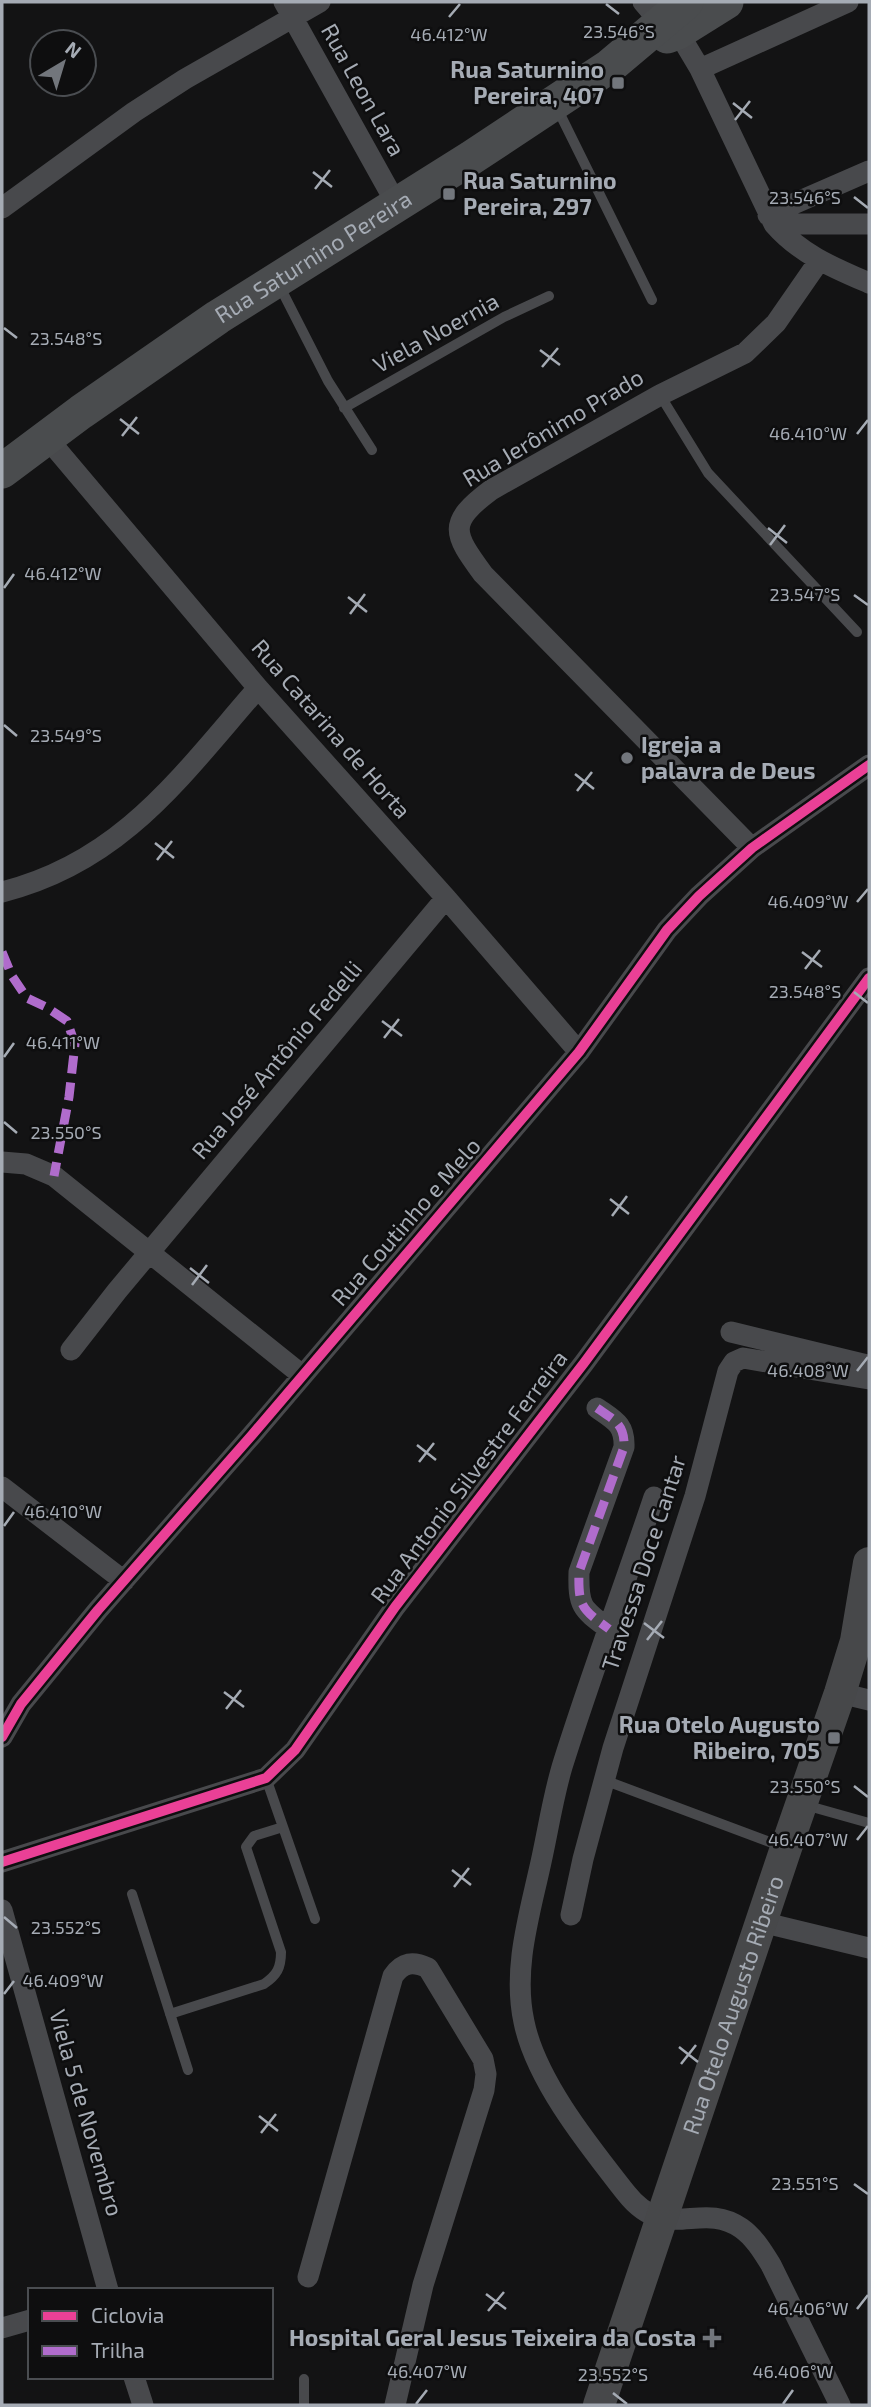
<svg xmlns="http://www.w3.org/2000/svg" width="871" height="2407" font-family="'Exo 2',sans-serif">
<style>
.lines{fill:none;stroke-linecap:round;stroke-linejoin:round}
.lane{stroke:#48494c;stroke-width:10}
.street{stroke:#48494c;stroke-width:21}
.secondary{stroke:#47484a;stroke-width:32}
.primary{stroke:#4a4c4e;stroke-width:35}
.quiet{stroke:#b06ccc;stroke-width:9;stroke-dasharray:18 9;stroke-linecap:butt}
.cycleway-casing{stroke:#0e0e0f;stroke-width:15}
.cycleway{stroke:#ea4096;stroke-width:10}
.ticks{fill:none;stroke:#a5abb4;stroke-width:2.5}
.poi-dot{fill:#72767c;stroke:#0e0e0f;stroke-width:2.5}
.labels{text-anchor:middle;stroke-width:5;stroke-linejoin:round;paint-order:stroke}
.poi-label{font-size:23px;font-weight:bold;fill:#a5abb4;stroke:#0e0e0f;text-anchor:end}
.street-label{font-size:23px;fill:#a5abb4;stroke:#0e0e0f}
.ticks-label{font-size:18px;text-anchor:middle;fill:#a5abb4;stroke:#0e0e0f;stroke-width:5;stroke-linejoin:round;paint-order:stroke}
</style>
<rect width="100%" height="100%" fill="#131314"/>
<g class="lines">
<path class="lane" d="M557 108 652 300
M279 285 328 381 372 450
M660 395 708 473 857 632
M344 408 504 317 549 296
M266 1778 315 1919
M604 1780 783 1847
M805 1805 869 1823
M132 1894 188 2070
M170 2014 264 1984C277 1975 281 1968 281 1952L246 1847 254 1836 283 1827
M304 2405V2379"/>
<path class="street" d="M284 2 397 205
M643 2 660 22 678 32 700 69 774 224C800 254 834 268 869 283
M700 69 848 2
M2 208 134 112 185 79 320 2
M768 215 869 171
M774 224H869
M47 438 258 688 446 898 579 1052
M752 848 483 574C453 533 447 523 491 490L660 395 745 353 776 323 819 261
M2 892C122 862 181 776 258 688
M2 1162 26 1164 54 1176 302 1375
M731 1332 867 1365
M71 1350 117 1291 446 898
M597 1408C614 1420 625 1424 624 1447L579 1572C578 1607 582 1609 609 1629
M2 1487 124 1581
M654 1497C624 1587 590 1677 562 1767 552 1801 547 1837 539 1871 528 1920 513 1971 524 2022 536 2081 590 2147 626 2193 666 2244 700 2200 741 2228 754 2237 763 2252 771 2265L840 2405
M840 1693 869 1700
M2 1737 21 1704 98 1610 252 1435 579 1052 667 930 699 896 752 848 869 765
M2 1862 266 1778 295 1750 395 1607 584 1363 869 978
M2 1910 108 2290
M571 1915 583 1859 613 1748 695 1496 728 1371 734 1362 743 1358 869 1379
M761 1922 869 1948
M308 2277 393 1976C403 1962 413 1961 428 1968L483 2059 486 2074 484 2090 423 2285 395 2405
M2 2328 30 2320
M134 2377 143 2405"/>
<path class="secondary" id="s1" d="M599 2405 786 1848 840 1693 856 1641 869 1563"/>
<g class="primary">
<path d="M667 36 678 32 726 2"/>
<path id="s2" d="M2 471 81 412 218 317 471 158 610 66 686 2"/>
</g>
<path class="quiet" d="M2 952 12 976 27 998 46 1007 67 1021 75 1044 69 1097 54 1176
M597 1408C614 1420 625 1424 624 1447L579 1572C578 1607 582 1609 609 1629"/>
<g class="cycleway-casing">
<path id="cycleway" d="M2 1737 21 1704 98 1610 252 1435 579 1052 667 930 699 896 752 848 869 765
M2 1862 266 1778 295 1750 395 1607 584 1363 869 978"/>
</g>
<use href="#cycleway" class="cycleway"/>
</g>
<path class="ticks" d="M606 4 619 14M449 17 460 4M733 103 752 118M735 120 750 101M313 172 332 187M315 189 330 170M854 197 868 208M4 328 17 338M540 350 560 365M542 367 558 348M120 419 139 434M857 434 868 420M122 436 137 417M768 528 787 543M770 545 785 525M4 588 14 574M854 595 868 605M348 597 367 612M350 614 365 594M4 725 17 736M575 774 594 789M577 791 592 772M155 843 174 858M157 860 172 841M857 902 868 889M802 952 822 967M805 969 820 950M854 992 868 1003M382 1021 402 1036M384 1038 399 1019M4 1057 14 1043M4 1122 17 1133M610 1199 629 1214M612 1216 627 1196M190 1268 209 1283M192 1285 207 1265M857 1371 868 1357M417 1445 436 1460M419 1462 434 1443M4 1526 14 1512M644 1623 664 1638M647 1640 662 1621M224 1692 244 1707M226 1709 241 1690M854 1786 868 1797M857 1840 868 1826M452 1870 471 1885M454 1887 469 1868M4 1917 17 1928M4 1994 14 1981M679 2047 698 2062M681 2064 696 2045M259 2116 278 2131M261 2133 276 2114M854 2184 868 2194M486 2294 506 2309M857 2309 868 2295M488 2311 504 2292M613 2393 627 2404M416 2404 427 2390M783 2404 793 2390"/>
<g class="poi-dot">
<rect x="611" y="76" width="14" height="14" rx="3.5"/>
<rect x="442" y="187" width="14" height="14" rx="3.5"/>
<circle cx="627" cy="758" r="7"/>
<rect x="827" y="1731" width="14" height="14" rx="3.5"/>
<path d="M708.5 2327.5h7v7h7v7h-7v7h-7v-7h-7v-7h7z"/>
</g>
<g class="labels">
<g class="poi-label">
<text x="604" y="78">Rua Saturnino<tspan x="604" dy="26">Pereira, 407</tspan></text>
<text x="463" y="189" text-anchor="start">Rua Saturnino<tspan x="463" dy="26">Pereira, 297</tspan></text>
<text x="641" y="753" text-anchor="start">Igreja a<tspan x="641" dy="26">palavra de Deus</tspan></text>
<text x="820" y="1733">Rua Otelo Augusto<tspan x="820" dy="26">Ribeiro, 705</tspan></text>
<text x="696" y="2346">Hospital Geral Jesus Teixeira da Costa</text>
</g>
<g class="street-label">
<text transform="translate(363 90) rotate(61)" y="8">Rua Leon Lara</text>
<text dy="8" stroke="none"><textPath href="#s2" startOffset="378">Rua Saturnino Pereira</textPath></text>
<text transform="translate(436 333) rotate(-29)" y="8">Viela Noernia</text>
<text transform="translate(553 428) rotate(-31)" y="8">Rua Jerônimo Prado</text>
<text transform="translate(331 729) rotate(49)" y="8">Rua Catarina de Horta</text>
<text transform="translate(277 1060) rotate(-50)" y="8">Rua José Antônio Fedelli</text>
<text transform="translate(406 1222) rotate(-49)" y="8">Rua Coutinho e Melo</text>
<text transform="translate(469 1477) rotate(-53)" y="8">Rua Antonio Silvestre Ferreira</text>
<text transform="translate(644 1563) rotate(-72)" y="8">Travessa Doce Cantar</text>
<text dy="8" stroke="none"><textPath href="#s1" startOffset="422">Rua Otelo Augusto Ribeiro</textPath></text>
<text transform="translate(86 2113) rotate(74)" y="8">Viela 5 de Novembro</text>
</g>
</g>
<g class="ticks-label">
<text x="619" y="38">23.546°S</text>
<text x="449" y="41">46.412°W</text>
<text x="805" y="204">23.546°S</text>
<text x="66" y="345">23.548°S</text>
<text x="808" y="440">46.410°W</text>
<text x="63" y="580">46.412°W</text>
<text x="805" y="601">23.547°S</text>
<text x="66" y="742">23.549°S</text>
<text x="808" y="908">46.409°W</text>
<text x="805" y="998">23.548°S</text>
<text x="63" y="1049">46.411°W</text>
<text x="66" y="1139">23.550°S</text>
<text x="808" y="1377">46.408°W</text>
<text x="63" y="1518">46.410°W</text>
<text x="805" y="1793">23.550°S</text>
<text x="808" y="1846">46.407°W</text>
<text x="66" y="1934">23.552°S</text>
<text x="63" y="1987">46.409°W</text>
<text x="805" y="2190">23.551°S</text>
<text x="808" y="2315">46.406°W</text>
<text x="427" y="2378">46.407°W</text>
<text x="793" y="2378">46.406°W</text>
<text x="613" y="2381">23.552°S</text>
</g>
<rect width="871" height="2407" fill="none" stroke="#a5abb4" stroke-width="7"/>
<rect x="28" y="2288" width="245" height="91" fill="#0e0e0f" stroke="#4a4d51" stroke-width="2"/>
<rect x="42" y="2311" width="35" height="10" fill="#ea4096" stroke="#4a4d51" stroke-width="2"/>
<text x="91" y="2323" font-size="21" fill="#a5abb4">Ciclovia</text>
<rect x="42" y="2346" width="35" height="10" fill="#b06ccc" stroke="#4a4d51" stroke-width="2"/>
<text x="91" y="2358" font-size="21" fill="#a5abb4">Trilha</text>
<g transform="translate(63 63) rotate(38)"><circle r="33" fill="#0e0e0f" stroke="#4a4d51" stroke-width="2"/>
<path d="M0-5L12 26L0 18L-12 26Z" fill="#72767c"/>
<text y="-10" font-size="19" font-weight="bold" text-anchor="middle" fill="#a5abb4">N</text>
</g>
</svg>
